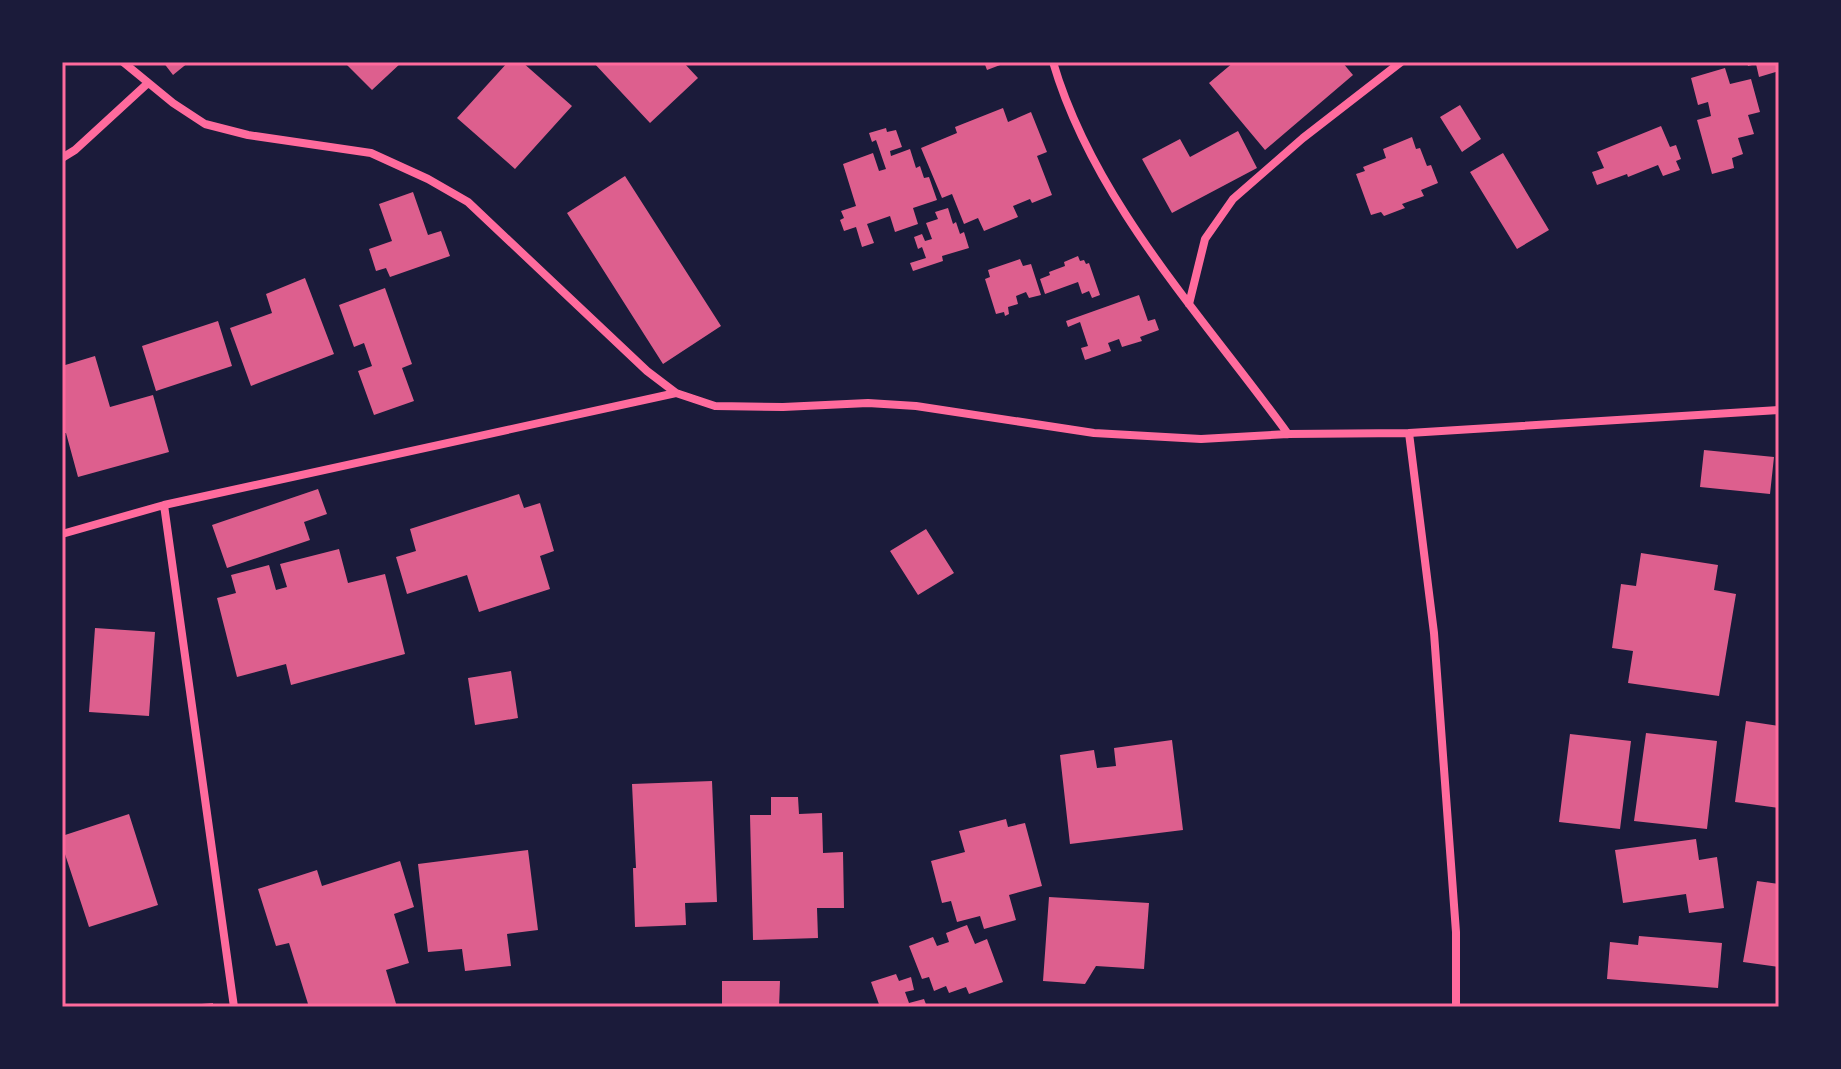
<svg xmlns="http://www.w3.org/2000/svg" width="1841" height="1069" font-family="Karla,sans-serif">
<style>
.building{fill:#dd5f8e}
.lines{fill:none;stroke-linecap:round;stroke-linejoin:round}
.minor{stroke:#ff6b9d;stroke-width:8}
.neatline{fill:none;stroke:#ff6b9d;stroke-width:3}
</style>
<rect width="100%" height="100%" fill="#1b1b3a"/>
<path class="building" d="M163 62H189L173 75Z
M344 62H402L372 90Z
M508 62H522L572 106 515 169 457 118Z
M593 62H683L698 78 650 123Z
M984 62H1008L987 70Z
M1234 62H1342L1353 75 1265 150 1209 83Z
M1747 62H1779V71L1759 77 1756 64 1748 66Z
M1725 68 1730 84 1751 79 1760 112 1748 115 1754 134 1738 138 1743 154 1732 158 1734 168 1712 174 1697 120 1711 116 1708 102 1698 105 1691 78Z
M1460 105 1481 139 1462 152 1440 117Z
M1003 108 1008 122 1031 112 1047 152 1037 156 1052 195 1032 203 1030 199 1013 206 1018 217 984 231 978 218 964 224 952 194 942 198 921 148 957 133 955 127Z
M1661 126 1670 147 1676 145 1681 159 1676 161 1680 170 1663 176 1658 165 1628 177 1627 174 1597 185 1592 172 1604 168 1597 152Z
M886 128 887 132 896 130 902 147 890 151 891 156 910 149 916 168 920 166 924 178 929 177 937 200 913 208 918 224 895 232 890 216 867 224 874 243 862 247 856 227 844 231 840 220 844 218 841 211 856 206 843 164 873 153 879 171 886 169 876 140 872 142 869 133Z
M1238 131 1257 168 1172 213 1142 159 1180 139 1190 157Z
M1412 137 1416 149 1420 148 1427 166 1431 165 1438 183 1421 190 1424 196 1402 204 1405 208 1384 216 1381 212 1371 215 1356 174 1365 171 1363 167 1386 158 1383 149Z
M1503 153 1549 230 1517 249 1470 172Z
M625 176 721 326 663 364 567 213Z
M413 192 428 235 441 231 450 256 390 277 386 268 376 271 369 249 392 241 379 204Z
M948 208 953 224 956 222 960 234 964 232 969 248 942 256 943 261 913 271 910 263 926 258 922 247 918 249 914 237 922 234 925 241 932 239 926 223 938 219 935 212Z
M1078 256 1080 261 1084 260 1086 264 1089 263 1100 295 1092 298 1089 291 1082 294 1078 282 1045 294 1040 279 1050 275 1049 272 1065 266 1064 262Z
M1020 259 1023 266 1031 264 1041 295 1029 298 1026 292 1016 296 1018 304 1008 307 1009 314 1005 316 1004 312 996 314 985 279 990 277 988 270Z
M305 278 334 354 251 386 230 328 272 313 266 294Z
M385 288 412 364 402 368 414 401 374 415 358 371 372 366 364 343 354 347 339 305Z
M1139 295 1148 321 1155 319 1159 330 1140 337 1142 341 1122 347 1119 339 1108 343 1111 351 1085 360 1081 348 1088 346 1080 322 1068 327 1066 321Z
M218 321 232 366 156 391 142 346Z
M95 356 110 407 153 395 169 452 78 477 66 433H62V366Z
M1704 450 1774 457 1770 494 1700 487Z
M318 489 327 514 304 522 310 540 227 568 212 525Z
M519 494 524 508 540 503 554 551 540 556 550 589 479 612 467 575 407 594 396 557 416 551 410 529Z
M926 529 954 573 918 595 890 551Z
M339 549 348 583 385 574 405 654 291 685 286 664 237 677 217 598 236 593 231 575 269 565 276 590 287 587 280 564Z
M1641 553 1718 565 1714 590 1736 594 1719 696 1628 683 1633 651 1612 648 1621 584 1636 586Z
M95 628 155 632 149 716 89 712Z
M511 671 518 718 475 725 468 678Z
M1746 721 1779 726V808L1735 802Z
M1646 733 1717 741 1707 829 1634 821Z
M1570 734 1631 741 1620 829 1559 822Z
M1172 740 1183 830 1070 844 1060 755 1094 750 1097 768 1116 766 1114 748Z
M712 781 717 902 685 903 686 925 635 927 633 868H636L632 784Z
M771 797H798L799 814 822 813 823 853 843 852 844 908H817L818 938 753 940 750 815H771Z
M129 814 158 905 89 927 62 845V836Z
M1006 819 1008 827 1025 823 1042 886 1009 895 1016 920 984 929 980 916 957 922 951 901 942 903 931 861 965 852 959 831Z
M1696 839 1699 860 1717 857 1724 908 1689 913 1686 894 1623 903 1615 850Z
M528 850 538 930 507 934 511 966 465 971 462 949 428 952 418 864Z
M400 861 414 907 394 914 409 963 386 970 397 1007H309L289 943 276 946 258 889 317 870 322 886Z
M1757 881 1779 884V967L1743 962Z
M1049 897 1149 903 1144 969 1096 966 1085 984 1043 981Z
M967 925 975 944 987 939 1003 982 969 994 966 987 949 993 946 986 934 991 929 977 922 979 909 946 933 937 937 946 949 942 946 933Z
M1639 936 1722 943 1718 988 1607 979 1610 942 1638 945Z
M896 974 899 981 911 977 914 990 905 992 909 1003 924 999 927 1007H889L888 1005 880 1007 871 982Z
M722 981H780L779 1007H722Z
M213 1003V1007H190V1005Z"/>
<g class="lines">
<path class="minor" d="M123 62 173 103 205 124 248 135 371 153 428 179 468 202 647 371 676 393 715 406 783 407 868 403 916 406 1094 433 1201 439 1288 434 1409 433 1779 410
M1053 62C1094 202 1204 318 1288 434
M62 158 75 150 148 83
M1189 304 1205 239 1233 199 1303 138 1401 62
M1409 433 1434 633 1456 932V1007
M164 505 234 1007
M62 534 164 505 676 393"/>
</g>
<rect width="1841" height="1069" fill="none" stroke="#1b1b3a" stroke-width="128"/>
<rect x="64" y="64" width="1713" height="941" class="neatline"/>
</svg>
